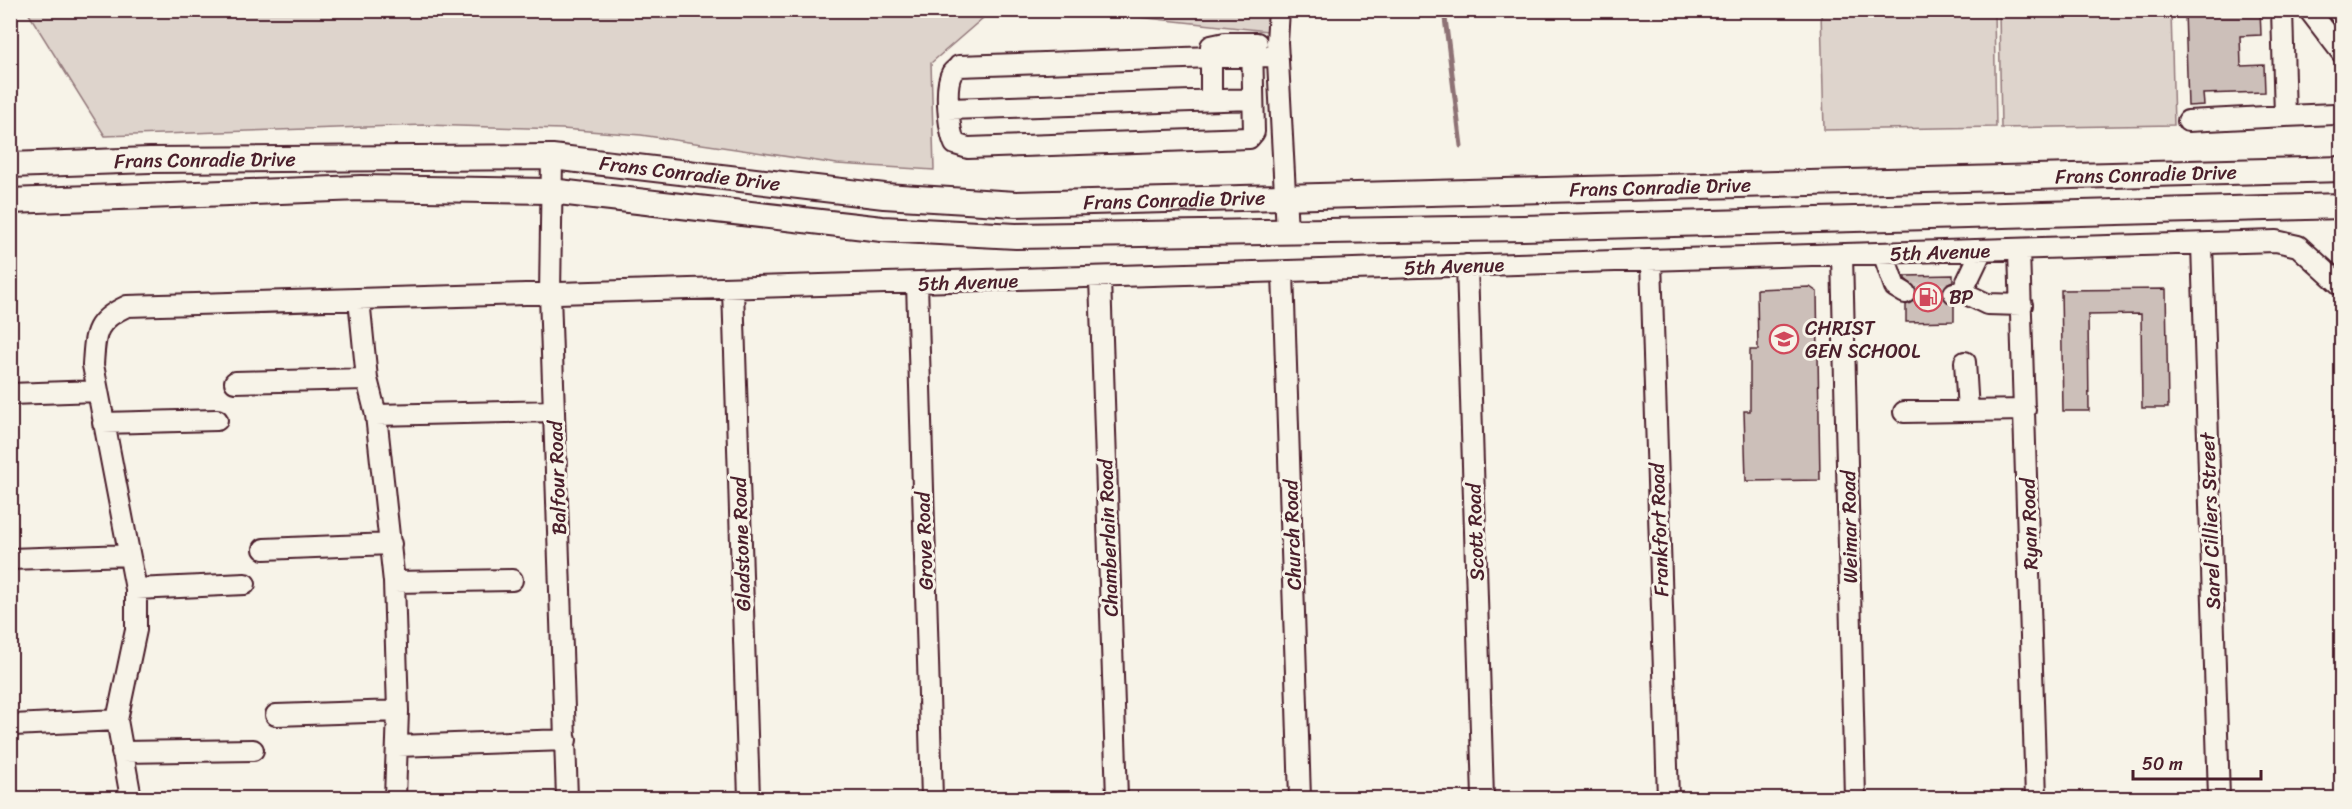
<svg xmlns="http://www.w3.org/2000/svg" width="2352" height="809" font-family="Sriracha,sans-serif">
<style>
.green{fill:#ded4cc;stroke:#947a7c;stroke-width:1.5}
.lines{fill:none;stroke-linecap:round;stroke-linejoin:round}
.stream{stroke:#8e7275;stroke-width:5}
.building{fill:#ccbfb9;stroke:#4a1f2b;stroke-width:1.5}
.minor-tunnel{stroke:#d4c9c2;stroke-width:20;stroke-dasharray:20 10;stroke-linecap:butt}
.minor-casing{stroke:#4a1f2b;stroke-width:24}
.major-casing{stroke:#4a1f2b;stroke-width:28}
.minor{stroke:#f7f3e8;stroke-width:20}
.major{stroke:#f7f3e8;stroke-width:24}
.labels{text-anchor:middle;stroke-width:6;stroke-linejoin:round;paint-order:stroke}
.street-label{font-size:20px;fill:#4a1f2b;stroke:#f7f3e8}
.poi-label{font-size:20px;fill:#4a1f2b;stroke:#f7f3e8;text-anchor:start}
</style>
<rect width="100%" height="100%" fill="#f7f3e8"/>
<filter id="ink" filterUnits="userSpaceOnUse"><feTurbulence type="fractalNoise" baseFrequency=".0167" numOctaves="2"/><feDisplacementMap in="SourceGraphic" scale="12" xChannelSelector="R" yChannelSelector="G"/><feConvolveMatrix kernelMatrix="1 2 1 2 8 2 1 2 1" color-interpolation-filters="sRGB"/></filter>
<g filter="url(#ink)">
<path class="green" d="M27 11V10L991 11 931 63 934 170 837 164 641 135 562 129 425 125 105 136Z
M1082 11H1270L1267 31Z
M1821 11H1994L1996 127 1824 130Z
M1999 11H2171L2174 125 2001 128Z"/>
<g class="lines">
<path class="stream" d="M1444 10 1461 146"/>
</g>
<path class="building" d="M2260 10 2261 35 2240 36 2241 66 2264 65 2265 92 2203 94 2204 105 2188 106 2185 11Z
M1953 275V281L1946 284 1942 294 1945 301 1954 305V321L1906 322V305L1915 300 1917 293 1915 287 1905 279V276Z
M1810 287 1817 292 1820 480 1746 481 1744 411H1750V350H1758L1757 289Z
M2166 289 2168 408H2142L2141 314 2088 315 2089 411H2063L2061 290Z"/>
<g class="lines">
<path class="minor-tunnel" d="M1905 293H1954"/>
<g class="minor-casing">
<path id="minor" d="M1279 10 1277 42 1287 231
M2309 10 2342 53
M1252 43 1254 132 1249 138 968 148 955 144C949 131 944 86 952 73 954 70 957 69 959 66L1212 57 1278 56
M1211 100V46L1225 43H1257
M949 109 1253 99
M2285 116 2335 114
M2188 121 2285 116 2282 10
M552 157 550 294 567 798
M2202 244 2219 798
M2019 250 2036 798
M1883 253 1895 287 1905 293
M1842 255 1855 798
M1651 261 1668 798
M1467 265 1483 798
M1283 272 1300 798
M1100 278 1117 798
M917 283 932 798
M733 289 749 798
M1962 292 1987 304 2022 305
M1954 293 1962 292 1982 250
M359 299 367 379 376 415 394 582 398 711 395 798
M1965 362 1968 411
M235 382 367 379
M10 394 97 391
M1904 412 2025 410
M376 415 554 411
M103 423 217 420
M264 549 391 544
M10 559 129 555
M394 582 512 580
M136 589 245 584
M276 715 398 711
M13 725 117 720
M398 746 566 740
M122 752 253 750
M131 798 117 720 136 630V589L93 365C95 332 95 321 127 306L2276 241 2298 246 2342 286"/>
</g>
<g class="major-casing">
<g id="major">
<path id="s1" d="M10 165 150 160 552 157 884 196 1016 204 2342 169"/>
<path d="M10 201 361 188 550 191 882 229 1016 236 1523 228 2342 206"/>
</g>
</g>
<use href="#minor" class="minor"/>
<use href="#major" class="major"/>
</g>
</g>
<defs>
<g id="fuel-ring" transform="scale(1.5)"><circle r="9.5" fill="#f7f3e8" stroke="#d1495b" stroke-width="1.5"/><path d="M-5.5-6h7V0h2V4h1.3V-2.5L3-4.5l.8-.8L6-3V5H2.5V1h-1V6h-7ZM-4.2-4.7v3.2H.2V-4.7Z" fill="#d1495b"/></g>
<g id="school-ring" transform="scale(1.5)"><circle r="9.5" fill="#f7f3e8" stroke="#d1495b" stroke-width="1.5"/><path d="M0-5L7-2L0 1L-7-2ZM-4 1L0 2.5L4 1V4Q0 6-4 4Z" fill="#d1495b"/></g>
</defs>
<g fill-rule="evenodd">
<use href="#fuel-ring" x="1928" y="297"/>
<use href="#school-ring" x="1784" y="339"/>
</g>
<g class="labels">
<g class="street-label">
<text dy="7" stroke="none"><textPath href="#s1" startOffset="195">Frans Conradie Drive</textPath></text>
<text dy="7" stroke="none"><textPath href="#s1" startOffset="681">Frans Conradie Drive</textPath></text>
<text dy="7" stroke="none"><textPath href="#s1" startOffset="2139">Frans Conradie Drive</textPath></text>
<text dy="7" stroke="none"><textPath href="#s1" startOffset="1653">Frans Conradie Drive</textPath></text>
<text dy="7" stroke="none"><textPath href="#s1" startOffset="1167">Frans Conradie Drive</textPath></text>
<text transform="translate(1940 252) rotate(-2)" y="7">5th Avenue</text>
<text transform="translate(1454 266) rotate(-2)" y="7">5th Avenue</text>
<text transform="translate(968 282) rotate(-2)" y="7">5th Avenue</text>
<text transform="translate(557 478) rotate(-92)" y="7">Balfour Road</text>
<text transform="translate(2210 521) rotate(-92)" y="7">Sarel Cilliers Street</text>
<text transform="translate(2029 524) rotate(-92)" y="7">Ryan Road</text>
<text transform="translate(1849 527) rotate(-91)" y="7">Weimar Road</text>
<text transform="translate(1659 530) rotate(-92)" y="7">Frankfort Road</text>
<text transform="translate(1475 532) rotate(-92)" y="7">Scott Road</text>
<text transform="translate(1292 535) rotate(-92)" y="7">Church Road</text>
<text transform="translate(1108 538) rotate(-92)" y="7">Chamberlain Road</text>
<text transform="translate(924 541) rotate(-92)" y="7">Grove Road</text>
<text transform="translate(741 544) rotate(-92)" y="7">Gladstone Road</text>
</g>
<g class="poi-label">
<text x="1949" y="304">BP</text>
<text x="1805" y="335">CHRIST<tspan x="1805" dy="23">GEN SCHOOL</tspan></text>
</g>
</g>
<rect width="2352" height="809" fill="none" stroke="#f7f3e8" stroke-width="36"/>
<rect x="18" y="18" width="2316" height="773" fill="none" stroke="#4a1f2b" stroke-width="2" filter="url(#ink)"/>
<path d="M2133 770v9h128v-9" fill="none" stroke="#4a1f2b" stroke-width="3"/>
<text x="2142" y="770" font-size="18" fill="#4a1f2b" stroke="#f7f3e8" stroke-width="4.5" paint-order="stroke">50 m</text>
</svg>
